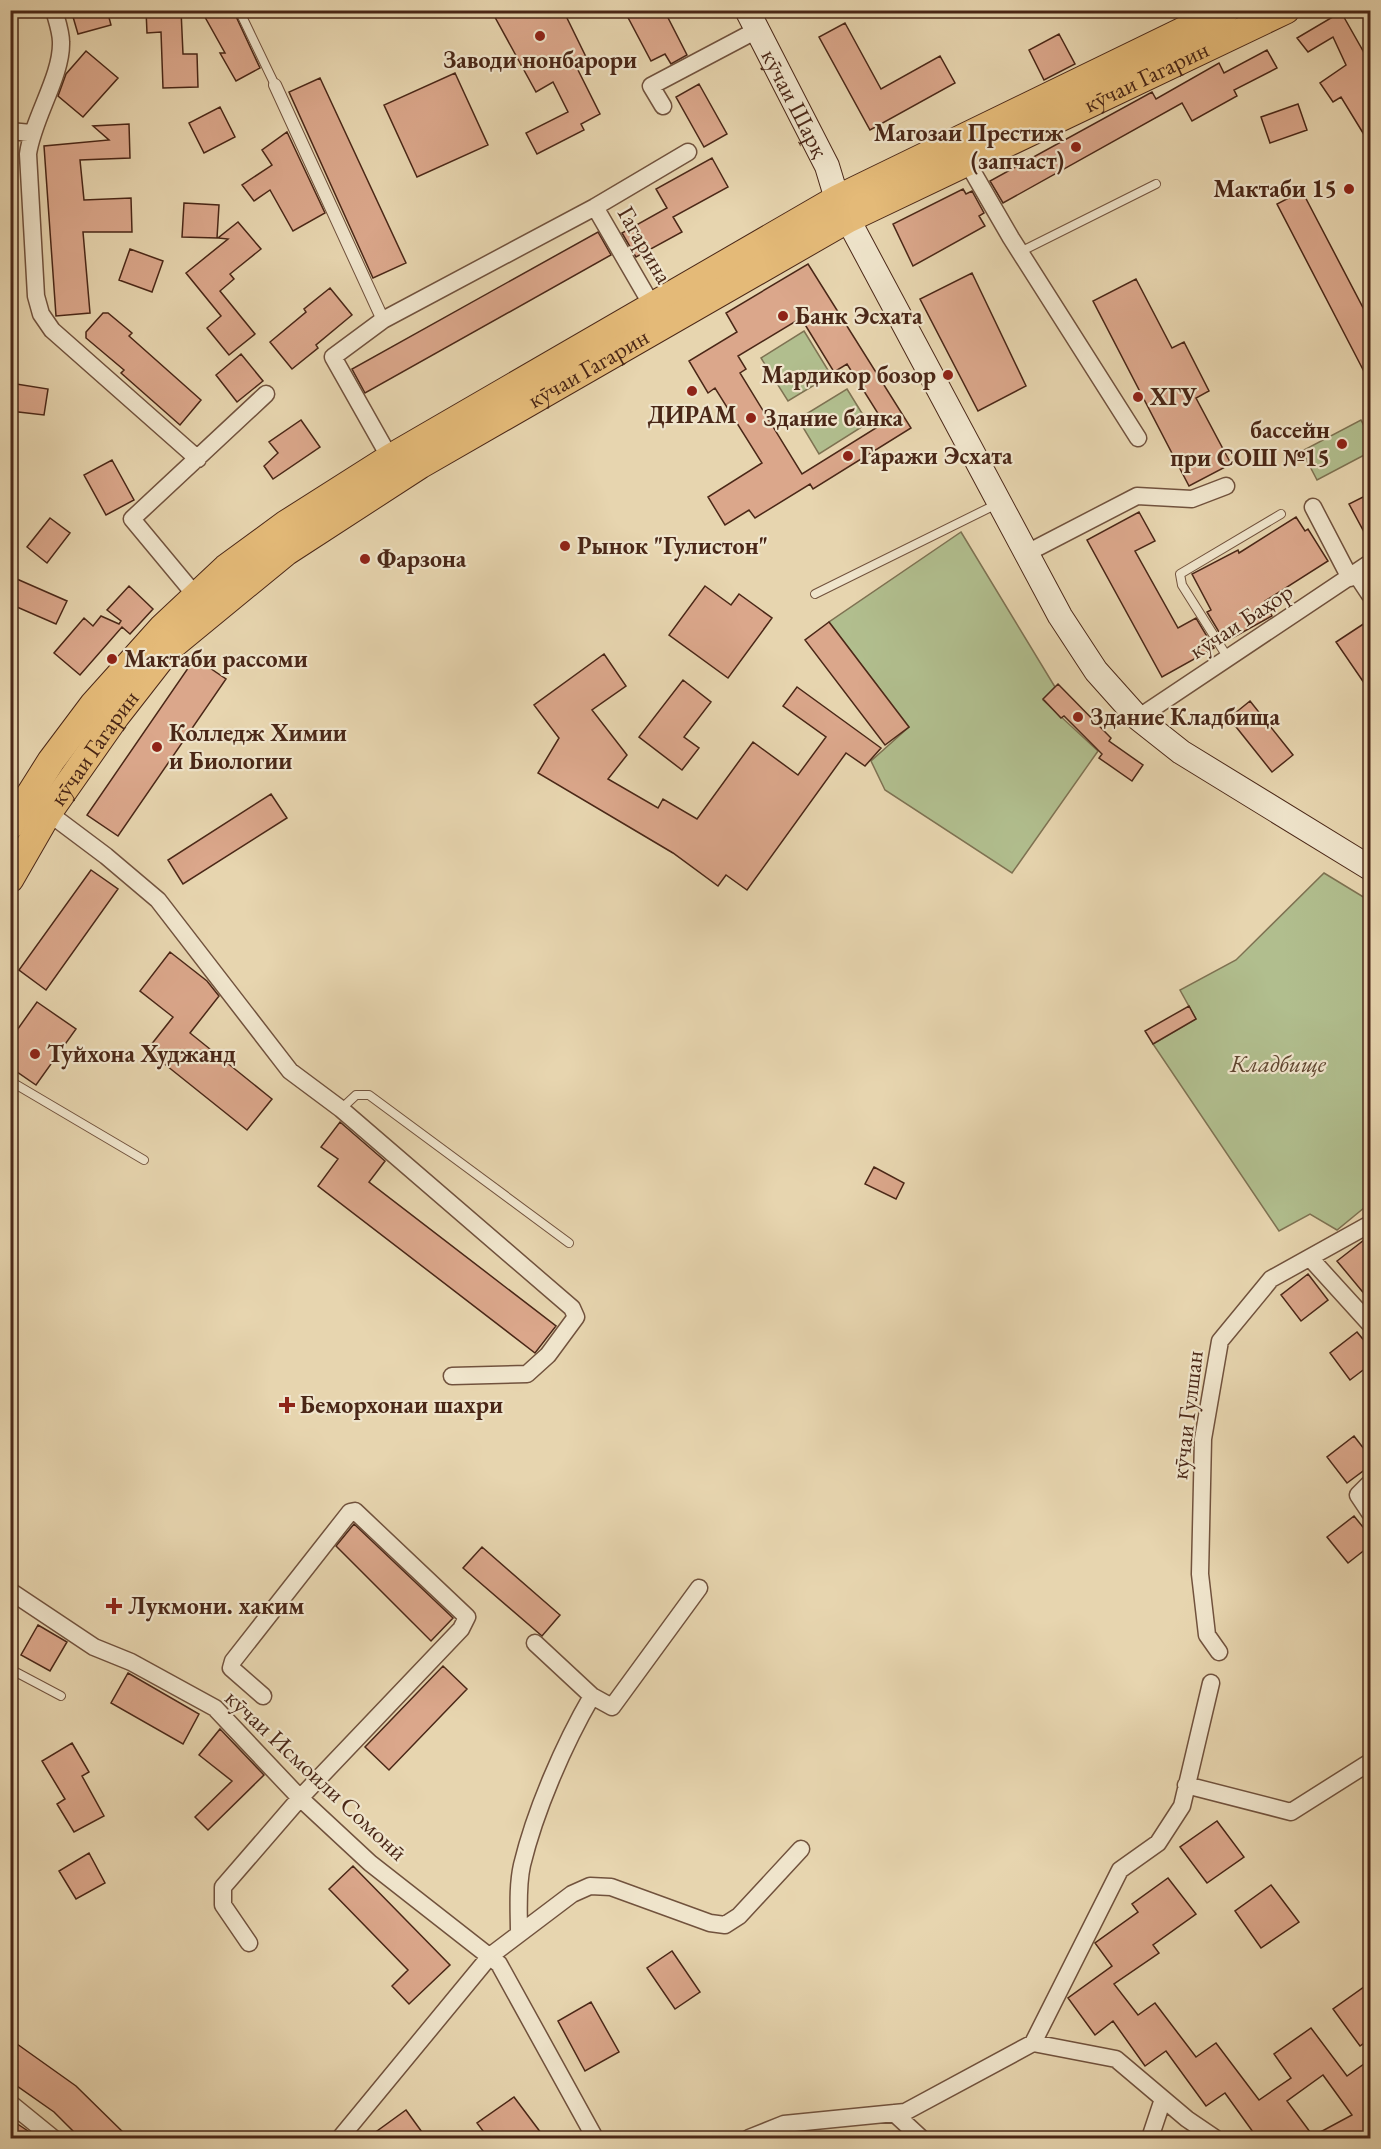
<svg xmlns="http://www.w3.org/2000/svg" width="1381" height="2149" font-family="'EB Garamond',serif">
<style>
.green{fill:#b1be8e;stroke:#7e7252;stroke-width:1.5}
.building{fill:#dba78b;stroke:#4a2717;stroke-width:1.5;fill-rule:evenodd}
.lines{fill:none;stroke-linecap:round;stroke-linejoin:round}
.service-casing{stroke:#71523d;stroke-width:10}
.pedestrian-casing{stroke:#71523d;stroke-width:14}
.minor-casing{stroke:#71523d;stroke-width:19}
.secondary-casing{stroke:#4a2717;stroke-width:26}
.trunk-casing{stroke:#4a2717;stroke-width:29}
.service{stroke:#efe4cb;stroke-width:8}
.pedestrian{stroke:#efe4cb;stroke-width:12}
.minor{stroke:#efe4cb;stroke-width:16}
.secondary{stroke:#efe4cb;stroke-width:24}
.trunk{stroke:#e4ba78;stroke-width:27}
.poi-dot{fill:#8f2418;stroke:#efe4cb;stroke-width:2}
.labels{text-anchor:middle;stroke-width:4.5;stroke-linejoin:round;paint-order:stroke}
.poi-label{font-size:24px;font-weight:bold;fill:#4a2717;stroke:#efe4cb;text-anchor:start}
.street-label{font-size:24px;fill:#4a2717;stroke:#efe4cb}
.park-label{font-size:24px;font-style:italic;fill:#5f452f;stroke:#efe4cb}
</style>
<rect width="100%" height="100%" fill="#e7d5af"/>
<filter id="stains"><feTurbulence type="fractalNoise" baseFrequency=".00333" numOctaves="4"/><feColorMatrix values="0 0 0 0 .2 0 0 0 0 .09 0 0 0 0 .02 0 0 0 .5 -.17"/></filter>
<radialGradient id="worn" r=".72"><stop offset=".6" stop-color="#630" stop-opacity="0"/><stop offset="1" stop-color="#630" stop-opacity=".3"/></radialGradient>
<path class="green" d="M804 331 831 375 788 401 761 358Z
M847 389 868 423 819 454 798 419Z
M1361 420 1370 438V452L1317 480 1302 451Z
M961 532 1055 687 1043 700 1098 751 1012 873 885 790 871 761 909 727 829 622Z
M1324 873 1370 901V1203L1337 1230 1310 1214 1279 1231 1153 1044 1196 1019 1180 990 1236 960Z"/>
<path class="building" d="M71 10H107L111 25 78 34Z
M146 10H181L183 54H197L198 87 163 88 161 32 147 33Z
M201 10H233L260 68 236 81 220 53H225Z
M491 10H563L588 61 577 68 600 114 581 124 584 130 537 154 526 133 568 112 553 82 536 92Z
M624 10H664L687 55 671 64 665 54 651 61Z
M1341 12 1371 65V146L1341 97 1333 102 1320 83 1346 65 1333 37 1308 52 1297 38Z
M845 23 881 89 940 56 955 83 870 130 819 37Z
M1059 34 1075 64 1044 80 1029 50Z
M1267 50 1277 68 1234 90 1237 96 1192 121 1182 103 1003 203 990 181 1152 92 1156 99 1219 63 1224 73Z
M86 51 118 78 83 117 58 96 66 74Z
M455 73 488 145 417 177 384 105Z
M320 78 406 263 373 278 289 92Z
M699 84 727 134 704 147 676 97Z
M1298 104 1307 130 1270 143 1261 117Z
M220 107 235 137 204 153 189 123Z
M129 124 130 158 80 160 84 200 131 198 132 232H83L90 313 56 316 44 146 109 140 93 126Z
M287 132 325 213 293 231 270 190 254 201 242 185 272 165 262 150Z
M712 158 728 187 673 217 682 232 636 257 622 233 667 208 656 189Z
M963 189 966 194 972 191 984 213 979 216 985 226 913 266 893 224Z
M1302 191 1371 323V385L1277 204Z
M184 203 219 205 217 238 182 237Z
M238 222 261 249 230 274 234 279 220 291 255 334 229 355 207 328 221 316 186 273 228 239 218 238Z
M598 232 611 255 365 393 352 369Z
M130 249 163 261 152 292 119 280Z
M808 264 911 428 813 489 810 484 755 518 749 510 725 525 708 497 762 463 715 388 708 393 689 361 737 332 726 313ZM801 318 834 372 847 364 884 423 802 474 740 373 746 369 738 356Z
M972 273 1026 386 978 411 920 299Z
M1136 279 1172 348 1184 342 1209 391 1196 398 1231 464 1189 486 1093 301Z
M330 288 352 315 316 345 318 348 292 369 270 342 306 312 304 309Z
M103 313H108L132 333 129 336 201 400 180 425 121 373 124 370 86 338V332Z
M241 354 263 381 237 402 216 375Z
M10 383 48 389 44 415 10 411Z
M301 420 320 447 273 479 264 466 278 453 269 442Z
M112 460 134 500 106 515 84 475Z
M1371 493V545L1349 504Z
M1139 512 1155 541 1135 551 1178 628 1196 618 1214 648 1162 677 1087 540Z
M1296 517 1305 531 1308 529 1328 561 1265 601 1272 616 1225 642 1207 612 1211 610 1192 574 1238 550 1239 553Z
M50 518 70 533 47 563 27 547Z
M10 576 67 601 56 624 10 604Z
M129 586 153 609 130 634 122 627 80 675 54 653 84 618 93 626 101 616 119 624 121 621 107 610Z
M705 586 731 605 739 594 772 618 728 678 669 635Z
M1371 619V693L1336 642Z
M829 622 909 727 885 745 805 640Z
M604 654 626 686 592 710 627 755 608 779 658 808 663 799 697 819 753 742 798 775 826 737 783 706 797 687 881 748 865 766 846 753 747 890 726 875 718 886 673 853 538 773 559 738 534 705Z
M195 658 226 679 118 836 87 815Z
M683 680 711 702 684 737 699 748 682 770 639 737Z
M1058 684 1111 738 1109 741 1143 765 1132 781 1099 758 1102 754 1064 716 1061 718 1043 699Z
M1250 701 1293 755 1272 772 1229 718Z
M271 794 287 818 183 884 168 860Z
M91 870 118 889 46 990 19 970Z
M170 952 207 981 219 996 190 1033 272 1099 247 1130 147 1050 173 1017 140 991Z
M37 1002 76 1029 36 1085 10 1067V1040Z
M1189 1006 1196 1019 1153 1044 1145 1031Z
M340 1122 385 1161 369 1182 556 1326 535 1353 318 1186 338 1159 321 1147Z
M874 1167 904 1183 896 1199 865 1184Z
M1364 1240 1371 1248V1302L1337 1261Z
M1308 1274 1328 1300 1301 1321 1281 1295Z
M1357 1332 1371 1349V1364L1350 1380 1330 1353Z
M1354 1436 1371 1458V1465L1347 1483 1327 1457Z
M1354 1516 1371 1537V1545L1348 1563 1327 1537Z
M354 1524 453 1618 431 1641 336 1546Z
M482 1547 560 1615 542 1636 463 1568Z
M38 1625 67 1642 50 1671 21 1655Z
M443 1666 467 1689 389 1770 365 1747Z
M128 1673 199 1714 183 1744 111 1703Z
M220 1729 264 1775 208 1830 195 1817 232 1781 199 1755Z
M72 1743 89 1772 82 1776 104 1816 74 1832 57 1804 65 1799 42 1761Z
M1217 1821 1244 1857 1207 1883 1180 1847Z
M89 1853 105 1883 76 1899 59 1871Z
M353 1866 450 1965 409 2004 392 1986 408 1970 329 1889Z
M1168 1878 1196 1914 1153 1945 1159 1953 1114 1984 1138 2015 1155 2003 1196 2057 1216 2043 1259 2100 1291 2078 1274 2054 1311 2028 1347 2076 1371 2059V2139H1258L1225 2093 1206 2106 1166 2051 1145 2066 1113 2021 1095 2035 1068 1998 1112 1966 1095 1943 1138 1912 1132 1904ZM1323 2075 1352 2115 1313 2136 1287 2101Z
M1271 1885 1299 1922 1261 1948 1235 1911Z
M672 1951 700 1992 675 2009 647 1968Z
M1371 1982V2038L1360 2046 1333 2009Z
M591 2002 619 2052 585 2071 558 2021Z
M10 2039 76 2086 130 2139H81L54 2112 10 2081Z
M514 2097 541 2133 534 2139H489L477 2123Z
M406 2110 427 2139H366Z
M10 2119 28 2131 37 2139H10Z"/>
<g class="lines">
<g class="service-casing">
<path id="service" d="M239 10 275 85
M1020 252 1156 184
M815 594 997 504
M1228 658 1182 585 1180 574 1281 514
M10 1081 144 1160
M341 1109 356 1095H369L569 1243
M10 1669 61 1696"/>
</g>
<g class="pedestrian-casing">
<path id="pedestrian" d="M275 85 383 320"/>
</g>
<g class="minor-casing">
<path id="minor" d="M54 10C57 21 61 32 61 42 62 76 33 118 28 154L36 296 41 314 52 330 198 459
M663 106 651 86 757 30
M10 131 31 133
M967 162 1011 238 1138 438
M595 207 653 307
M390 458 333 357 383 320 595 207 688 152
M1313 507 1350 578
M1027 553 1137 496 1192 499 1226 486
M1356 574 1370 595
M196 596 132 519 266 394
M1138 718 1370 563
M42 808 106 856 158 900 290 1071 341 1109 572 1308 576 1317 548 1355 527 1374 452 1376
M1310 1258 1370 1324
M1370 1483 1358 1495 1370 1513
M10 1591 94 1647 131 1662 215 1708 300 1798 370 1863 499 1964 595 2138
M1219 1652 1207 1635 1200 1574 1203 1439 1220 1341 1271 1279 1370 1224
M592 1696 612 1707 699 1588
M1186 1785 1291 1812 1370 1762
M519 1934C519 1912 517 1887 522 1865 535 1811 564 1744 592 1696L535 1643
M249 1943 223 1905V1887L300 1798 461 1629 467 1617 355 1511 350 1512 233 1661 231 1668 263 1696
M1033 2043 1120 1870 1158 1843 1182 1806 1211 1683
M10 2103 53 2138
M894 2113 921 2138
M340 2138 490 1956 572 1894 590 1886 611 1887 710 1923 725 1925 739 1916 801 1849
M749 2138 784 2124 905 2112 1033 2043 1116 2059 1187 2119 1215 2138
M1150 2138 1163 2099"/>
</g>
<g class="secondary-casing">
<g id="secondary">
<path id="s1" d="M747 10 827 166 837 199 1060 616 1096 671 1138 718 1181 752 1370 868"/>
</g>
</g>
<g class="trunk-casing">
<g id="trunk">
<path d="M10 826 51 761 93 705 163 627 226 568 286 524 390 458 837 199 1226 10"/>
<path id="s2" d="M10 879 48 813 116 716 169 648 286 552 420 465 848 219 1286 10"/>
</g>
</g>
<use href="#service" class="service"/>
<use href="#pedestrian" class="pedestrian"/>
<use href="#minor" class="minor"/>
<use href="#secondary" class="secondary"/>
<use href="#trunk" class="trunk"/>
</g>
<g class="poi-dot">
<circle cx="540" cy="36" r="6"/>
<circle cx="1076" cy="147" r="6"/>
<circle cx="1349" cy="189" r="6"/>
<circle cx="783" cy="316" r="6"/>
<circle cx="948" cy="375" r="6"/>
<circle cx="692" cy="391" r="6"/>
<circle cx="1138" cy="397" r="6"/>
<circle cx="751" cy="418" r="6"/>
<circle cx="1342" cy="444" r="6"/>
<circle cx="848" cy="456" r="6"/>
<circle cx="565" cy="546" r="6"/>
<circle cx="365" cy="559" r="6"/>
<circle cx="112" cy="659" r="6"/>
<circle cx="1078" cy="717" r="6"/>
<circle cx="157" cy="747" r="6"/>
<circle cx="35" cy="1054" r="6"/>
<path d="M284 1396h6v6h6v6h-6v6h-6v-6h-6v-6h6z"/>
<path d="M111 1597h6v6h6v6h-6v6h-6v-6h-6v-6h6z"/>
</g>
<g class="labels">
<g class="poi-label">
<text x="540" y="68" text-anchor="middle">Заводи нонбарори</text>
<text x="1064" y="141" text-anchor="end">Магозаи Престиж<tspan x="1064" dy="28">(запчаст)</tspan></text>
<text x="1337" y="197" text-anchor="end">Мактаби 15</text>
<text x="795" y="324">Банк Эсхата</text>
<text x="936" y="383" text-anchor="end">Мардикор бозор</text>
<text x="1150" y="405">ХГУ</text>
<text x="692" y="423" text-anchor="middle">ДИРАМ</text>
<text x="763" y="426">Здание банка</text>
<text x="1330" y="438" text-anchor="end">бассейн<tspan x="1330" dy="28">при СОШ №15</tspan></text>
<text x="860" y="464">Гаражи Эсхата</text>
<text x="577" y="554">Рынок "Гулистон"</text>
<text x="377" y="567">Фарзона</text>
<text x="124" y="667">Мактаби рассоми</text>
<text x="1090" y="725">Здание Кладбища</text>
<text x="169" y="741">Колледж Химии<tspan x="169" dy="28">и Биологии</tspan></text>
<text x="47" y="1062">Туйхона Худжанд</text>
<text x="300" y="1413">Беморхонаи шахри</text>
<text x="128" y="1614">Лукмони. хаким</text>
</g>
<g class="street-label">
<text dy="8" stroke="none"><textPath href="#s2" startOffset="1416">кӯчаи Гагарин</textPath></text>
<text dy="8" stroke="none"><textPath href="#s1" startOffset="105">кӯчаи Шарқ</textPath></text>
<text transform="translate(645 245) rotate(60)" y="8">Гагарина</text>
<text dy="8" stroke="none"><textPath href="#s2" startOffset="786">кӯчаи Гагарин</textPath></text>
<text transform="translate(1241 621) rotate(-33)" y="8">кӯчаи Баҳор</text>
<text dy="8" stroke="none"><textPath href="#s2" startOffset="156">кӯчаи Гагарин</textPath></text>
<text transform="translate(1187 1415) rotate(-83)" y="8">кӯчаи Гулшан</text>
<text transform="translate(316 1775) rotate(43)" y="8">кӯчаи Исмоили Сомонӣ</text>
</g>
<g class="park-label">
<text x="1278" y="1072">Кладбище</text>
</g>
</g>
<rect width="1381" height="2149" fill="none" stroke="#e7d5af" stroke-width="36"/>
<rect x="12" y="12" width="1357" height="2125" fill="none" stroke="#4a2717" stroke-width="3"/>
<rect x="18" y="18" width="1345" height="2113" fill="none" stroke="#4a2717" stroke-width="1.5"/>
<rect width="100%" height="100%" filter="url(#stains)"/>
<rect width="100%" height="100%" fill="url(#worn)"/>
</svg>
